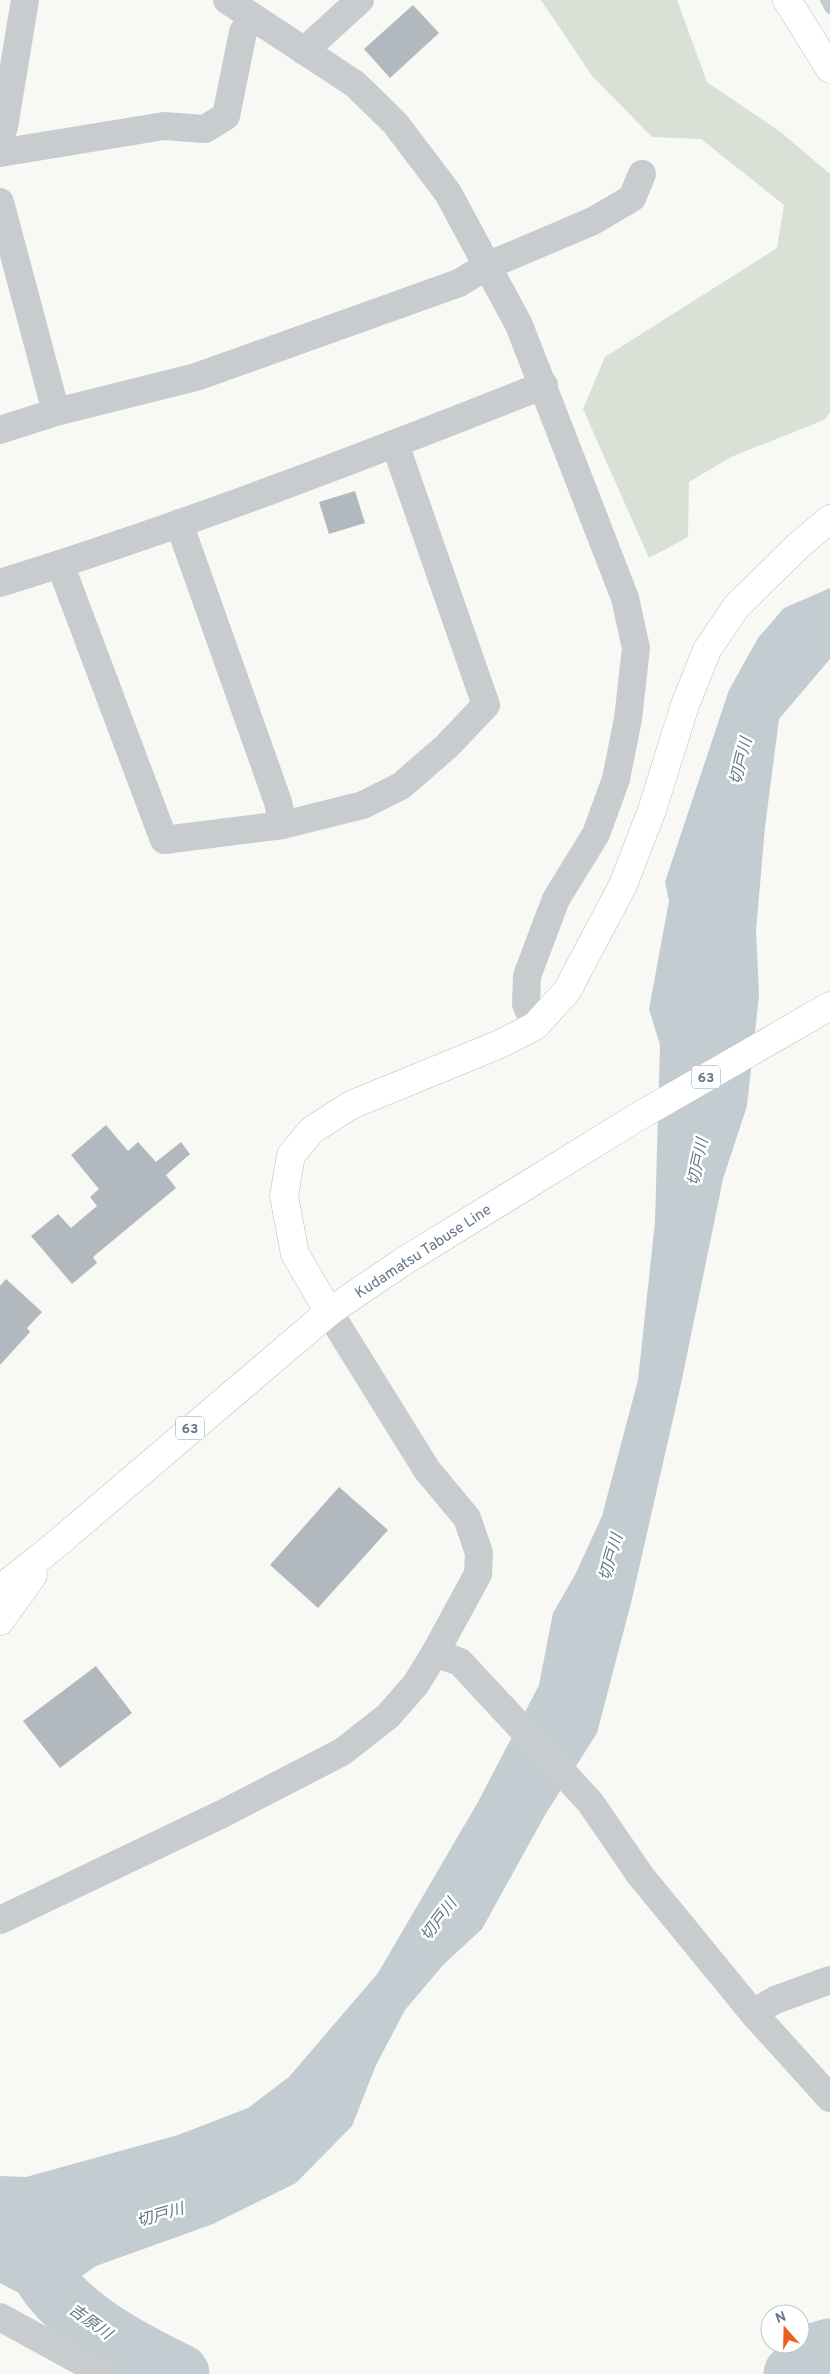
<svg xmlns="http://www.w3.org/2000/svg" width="830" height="2374" font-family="Overpass,'Noto Sans JP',sans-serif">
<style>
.green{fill:#d9e1d6}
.water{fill:#c2ccd1}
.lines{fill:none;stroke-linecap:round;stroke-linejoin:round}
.stream{stroke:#c2ccd1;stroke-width:10}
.river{stroke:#c2ccd1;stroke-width:61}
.building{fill:#b1b8be}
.secondary-casing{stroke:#babfc4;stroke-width:29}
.primary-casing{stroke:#b9bdc1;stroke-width:29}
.street{stroke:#c8cccf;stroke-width:28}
.secondary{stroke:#fff;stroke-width:28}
.primary{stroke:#fff;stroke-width:28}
.labels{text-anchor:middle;stroke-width:5;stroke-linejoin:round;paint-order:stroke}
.shield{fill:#fff;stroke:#939fac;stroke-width:1}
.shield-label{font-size:14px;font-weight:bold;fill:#657688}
.street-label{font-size:15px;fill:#657688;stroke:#fff}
.water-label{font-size:16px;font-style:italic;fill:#617883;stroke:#fff}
</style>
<rect width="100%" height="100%" fill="#f8f8f5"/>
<path class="green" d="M541 0H677L707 82 782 133 830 174V413L824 420 731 457 689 482 688 537 649 558 583 409 605 357 777 248 784 205 701 139 652 137 592 76Z"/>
<path class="water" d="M830 588V659L779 719 765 827 756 930 759 995 747 1106 723 1179 681 1384 632 1599 597 1733 545 1815 482 1929 444 1964 405 2010 376 2065 352 2126 296 2183 213 2224 96 2266 83 2275 17 2292 0 2283V2176L26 2177 178 2135 248 2108 289 2077 378 1973 478 1802 539 1685 553 1613 576 1573 602 1516 638 1380 655 1222 660 1045 649 1009 669 901 665 882 729 690 758 638 784 608Z"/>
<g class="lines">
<path class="stream" d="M825 0 830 9"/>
<path class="river" d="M30 2243C35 2254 38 2268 45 2278 72 2320 134 2352 179 2374
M794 2374 817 2353 830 2349"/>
</g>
<path class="building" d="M413 5 439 33 390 78 364 49Z
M355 491 365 523 329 534 319 502Z
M106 1125 128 1151 138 1142 156 1162 181 1142 190 1154 166 1175 176 1188 93 1257 97 1263 72 1284 31 1236 58 1214 71 1228 97 1206 90 1197 99 1189 71 1155Z
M6 1279 42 1312 27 1328 30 1332 0 1365V1286Z
M339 1487 388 1530 318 1608 270 1565Z
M96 1666 132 1713 60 1768 23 1721Z"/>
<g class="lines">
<g class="secondary-casing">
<path id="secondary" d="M787 0 830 69
M329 1312 295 1254 284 1196 291 1155 312 1130 351 1105 500 1044 535 1026 567 991 623 885 652 810 685 705 707 650 736 607 799 545 830 519"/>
</g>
<g class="primary-casing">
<path id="primary" d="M0 1589 53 1547 329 1312 401 1263 634 1119 830 1006
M0 1621 33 1575"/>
</g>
<path class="street" d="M227 0 355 84 395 123 448 193 519 325 625 598 636 648 628 719 616 779 596 834 556 899 527 976 526 1004 535 1026
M304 51 360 0
M0 138 4 127 25 0
M0 153 164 126 205 129 226 116 243 32 252 18
M0 202 56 412
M0 430 56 412 196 377 459 283 487 266 593 221 632 198 642 174
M179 523 278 802 283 825
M60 564 164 840 283 825 363 805 401 786 447 746 486 705 395 444
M0 583C184 526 365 456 544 385
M435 1653 460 1662 590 1802 640 1875 753 2013 830 2098
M0 1920 222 1814 342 1752 388 1716 416 1684 435 1653 478 1574 479 1553 467 1518 427 1470 329 1312
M753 2013 775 2000 830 1980
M0 2317 104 2374"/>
<use href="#secondary" class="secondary"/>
<use href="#primary" class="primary"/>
</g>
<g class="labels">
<g class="shield">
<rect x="692" y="1065.5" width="28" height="23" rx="4"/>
<rect x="176" y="1416.5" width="28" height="23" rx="4"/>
</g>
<g class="shield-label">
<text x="706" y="1082">63</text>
<text x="190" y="1433">63</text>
</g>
<g class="street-label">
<text transform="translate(423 1251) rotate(-33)" y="5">Kudamatsu Tabuse Line</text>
</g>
<g class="water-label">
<text transform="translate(740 761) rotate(-76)" y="6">切戸川</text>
<text transform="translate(697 1162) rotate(-78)" y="6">切戸川</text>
<text transform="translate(610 1557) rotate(-74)" y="6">切戸川</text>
<text transform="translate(438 1919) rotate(-53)" y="6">切戸川</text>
<text transform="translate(160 2214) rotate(-16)" y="6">切戸川</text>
<text transform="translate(91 2321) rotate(36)" y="6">吉原川</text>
</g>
</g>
<g transform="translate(785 2329) rotate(340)"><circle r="24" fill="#ffffff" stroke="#c1c8cf"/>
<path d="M0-4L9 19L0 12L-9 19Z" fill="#ee5e20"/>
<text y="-8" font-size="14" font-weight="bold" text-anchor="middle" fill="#657688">N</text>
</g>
</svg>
